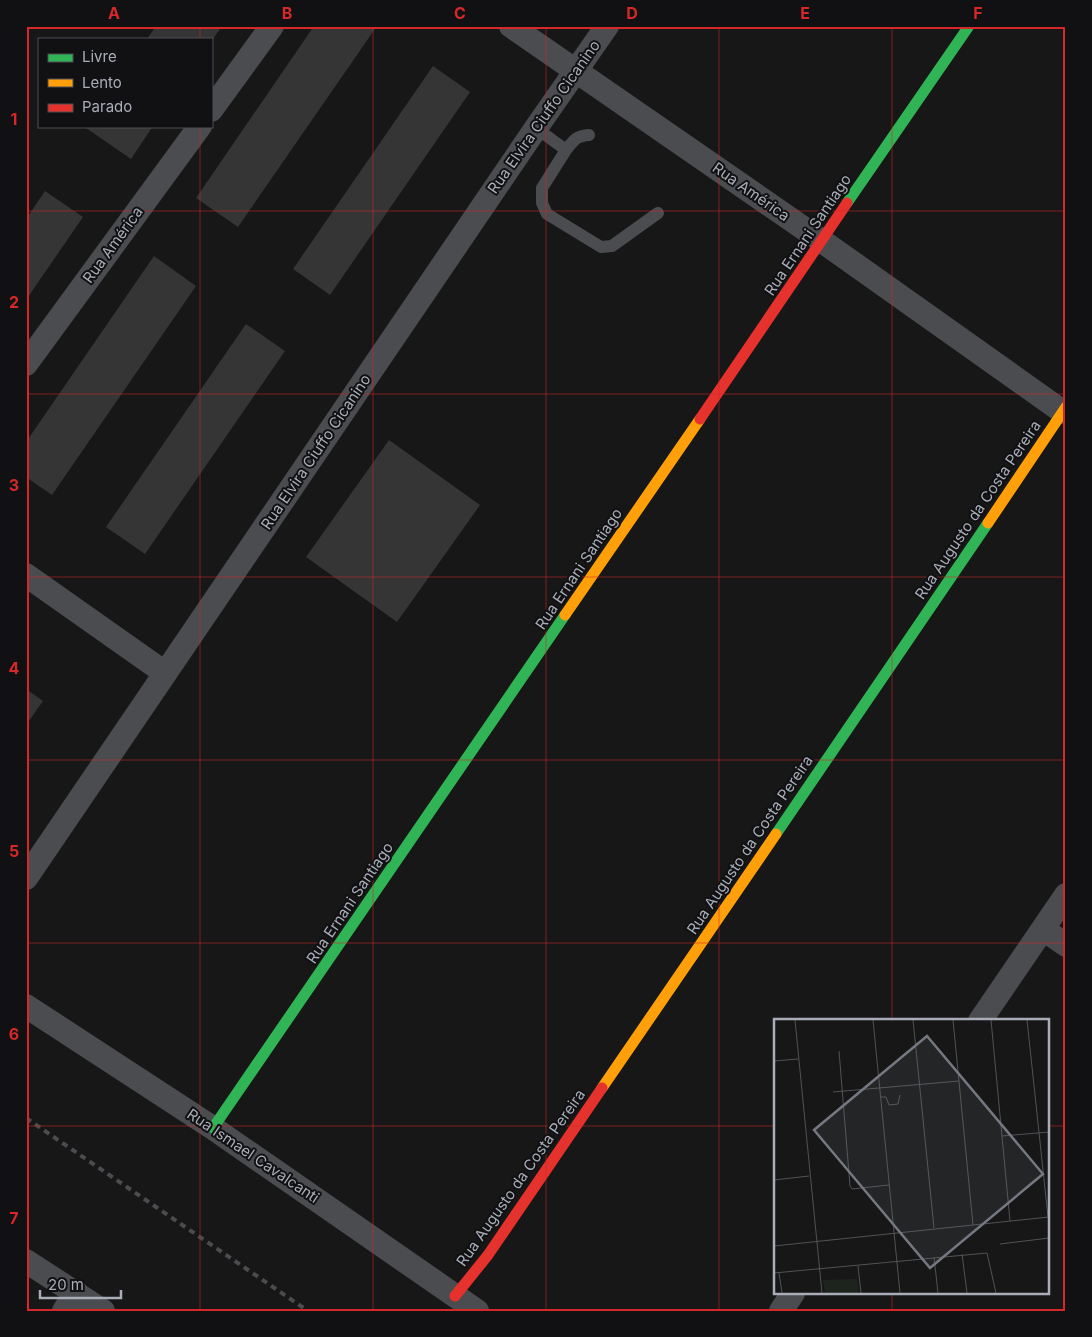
<svg xmlns="http://www.w3.org/2000/svg" width="1092" height="1337" font-family="Inter,sans-serif">
<style>
.building{fill:#353536}
.lines{fill:none;stroke-linecap:round;stroke-linejoin:round}
.lane{stroke:#4b4c50;stroke-width:12}
.street{stroke:#4b4c50;stroke-width:24}
.fast{stroke:#30b455;stroke-width:11}
.slow{stroke:#ff9f0a;stroke-width:11}
.jam{stroke:#e5322d;stroke-width:11}
.rail{stroke:#4b4c4f;stroke-width:4;stroke-dasharray:6 5;stroke-linecap:butt}
.grid{fill:none;stroke:#d62828;stroke-width:1;stroke-opacity:0.55}
.labels{text-anchor:middle;stroke-width:4;stroke-linejoin:round;paint-order:stroke}
.street-label{font-size:15px;fill:#a8adb8;stroke:#111113}
.inset-road{fill:none;stroke:#515357;stroke-width:1}
.view{fill:#757880;fill-opacity:0.15;stroke:#757880;stroke-width:2.5}
.inset-edge{fill:none;stroke:#a8adb8;stroke-width:2.5}
.neatline{fill:none;stroke:#d62828;stroke-width:2}
.grid-label{font-size:16px;text-anchor:middle;font-weight:bold;fill:#d62828}
</style>
<rect width="100%" height="100%" fill="#171717"/>
<path class="building" d="M156 26H222L211 42V39H147Z
M314 26H377L238 227 196 198Z
M433 66 470 92 330 295 293 269Z
M87 126H153L131 159 86 128Z
M45 191 83 217 26 300V219Z
M154 256 196 286 52 495 26 477V442Z
M246 324 285 351 145 554 106 527Z
M389 440 480 505 397 622 306 557Z
M26 689 43 701 26 725Z"/>
<g class="lines">
<path class="lane" d="M536 128 566 150 542 188V203L547 214 601 247 612 246 658 213
M566 150C574 140 576 136 589 135"/>
<path class="street" d="M511 26 822 241 1063 412
M211 110 272 26
M26 364 200 126
M26 575 165 673
M26 878 536 128 607 26
M1043 929 1066 945
M26 1006 213 1128 477 1311
M980 1021 1066 895
M26 1261 103 1311
M64 1311 76 1292
M781 1311 793 1293"/>
<path class="fast" d="M847 203 969 26
M776 834 988 523
M213 1128 565 615"/>
<path class="slow" d="M988 523 1066 407
M565 615 700 419
M602 1088 776 834"/>
<path class="jam" d="M700 419 847 203
M455 1296 488 1255 602 1088"/>
<path class="rail" d="M26 1118 308 1311"/>
</g>
<path class="grid" d="M200 26V39M373 26V1311M546 26V1311M719 26V1311M892 26V1021M200 126V1311M26 211H1066M26 394H1066M26 577H1066M26 760H1066M26 943H1066M26 1126H776M1048 1126H1066M892 1293V1311"/>
<g class="labels">
<g class="street-label">
<text transform="translate(544 117) rotate(-55)" y="5">Rua Elvira Ciuffo Cicanino</text>
<text transform="translate(751 192) rotate(35)" y="5">Rua América</text>
<text transform="translate(808 235) rotate(-56)" y="5">Rua Ernani Santiago</text>
<text transform="translate(113 245) rotate(-54)" y="5">Rua América</text>
<text transform="translate(316 452) rotate(-56)" y="5">Rua Elvira Ciuffo Cicanino</text>
<text transform="translate(978 510) rotate(-56)" y="5">Rua Augusto da Costa Pereira</text>
<text transform="translate(579 569) rotate(-56)" y="5">Rua Ernani Santiago</text>
<text transform="translate(750 845) rotate(-56)" y="5">Rua Augusto da Costa Pereira</text>
<text transform="translate(350 903) rotate(-56)" y="5">Rua Ernani Santiago</text>
<text transform="translate(253 1156) rotate(34)" y="5">Rua Ismael Cavalcanti</text>
<text transform="translate(521 1178) rotate(-55)" y="5">Rua Augusto da Costa Pereira</text>
</g>
</g>
<g transform="translate(774 1019)">
<rect width="275" height="275" fill="#171717"/>
<path d="M83 260 85 274H51L49 261Z" fill="#1d241e"/>
<path class="inset-road" d="M21 1 48 274M99 1 126 274M139 1 160 209M179 1 199 206M217 1 236 202M253 1 274 198M65 32 76 167 78 170 115 166M0 42 24 40M59 73 185 62M107 78H112L115 86 124 85 126 76M228 117 275 113M0 161 35 157M226 225 275 219M0 227 275 198M188 235 193 274M160 238 164 274M84 247 87 274M0 254 213 234 222 274M5 254 8 274"/>
<path class="view" d="M153 17 269 155 156 249 40 111Z"/>
<rect width="275" height="275" class="inset-edge"/>
</g>
<rect width="1092" height="1337" fill="none" stroke="#111113" stroke-width="55"/>
<rect x="38" y="38" width="175" height="90" fill="#111113" stroke="#4d4f55"/>
<rect x="48" y="54" width="25" height="8" fill="#30b455" stroke="#4d4f55"/>
<text x="82" y="62" font-size="15" fill="#a8adb8">Livre</text>
<rect x="48" y="79" width="25" height="8" fill="#ff9f0a" stroke="#4d4f55"/>
<text x="82" y="88" font-size="15" fill="#a8adb8">Lento</text>
<rect x="48" y="104" width="25" height="8" fill="#e5322d" stroke="#4d4f55"/>
<text x="82" y="112" font-size="15" fill="#a8adb8">Parado</text>
<path d="M40 1290v8h81v-8" fill="none" stroke="#a8adb8" stroke-width="2.5"/>
<text x="48" y="1290" font-size="15" fill="#a8adb8" stroke="#111113" stroke-width="4" paint-order="stroke">20 m</text>
<rect x="28" y="28" width="1036" height="1282" class="neatline"/>
<g class="grid-label">
<text x="114" y="19">A</text>
<text x="287" y="19">B</text>
<text x="460" y="19">C</text>
<text x="632" y="19">D</text>
<text x="805" y="19">E</text>
<text x="978" y="19">F</text>
<text x="14" y="125">1</text>
<text x="14" y="308">2</text>
<text x="14" y="491">3</text>
<text x="14" y="674">4</text>
<text x="14" y="857">5</text>
<text x="14" y="1040">6</text>
<text x="14" y="1224">7</text>
</g>
</svg>
